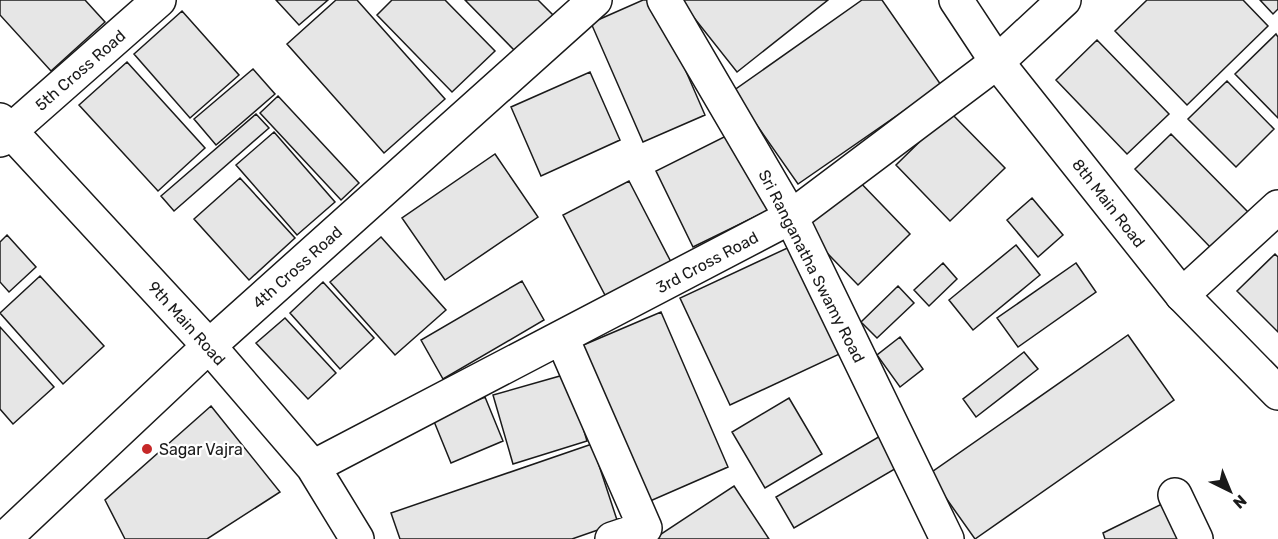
<svg xmlns="http://www.w3.org/2000/svg" width="1278" height="539" font-family="Rubik,sans-serif">
<style>
.building{fill:#e6e6e6;stroke:#1a1a1a;stroke-width:1.5}
.lines{fill:none;stroke-linecap:round;stroke-linejoin:round}
.minor-casing{stroke:#1a1a1a;stroke-width:36}
.tertiary-casing{stroke:#1a1a1a;stroke-width:36}
.minor{stroke:#fff;stroke-width:33}
.tertiary{stroke:#fff;stroke-width:33}
.poi-dot{fill:#c62828;stroke:#fff;stroke-width:2}
.labels{text-anchor:middle;stroke-width:4.5;stroke-linejoin:round;paint-order:stroke}
.street-label{font-size:16px;fill:#1a1a1a;stroke:#fff}
.poi-label{font-size:16px;fill:#1a1a1a;stroke:#fff;text-anchor:start}
</style>
<rect width="100%" height="100%" fill="#fff"/>
<path class="building" d="M0 0H85L105 22 51 71 0 15Z
M276 0H328L299 25Z
M336 0H357L445 99 384 153 287 44Z
M392 0H445L495 51 452 92 377 15Z
M465 0H538L554 16 516 52Z
M643 0H655L705 115 643 142 591 23Z
M680 0H828L737 72Z
M862 0H882L941 85 798 184 733 91Z
M1147 0H1243L1268 26 1187 105 1115 31Z
M1260 0H1278V9L1273 14Z
M182 11 239 75 190 118 134 54Z
M1276 34 1278 37V118L1235 74Z
M1097 40 1169 114 1127 154 1056 80Z
M127 62 205 148 158 191 79 105Z
M253 69 275 94 216 145 194 119Z
M590 72 620 140 541 176 511 107Z
M1227 81 1274 129 1236 167 1188 119Z
M278 96 359 183 341 200 260 113Z
M950 112 1005 168 950 221 896 165Z
M256 114 269 128 174 211 161 196Z
M274 132 335 202 297 235 236 165Z
M734 132 771 209 693 247 656 171Z
M1171 134 1248 212 1211 248 1135 169Z
M495 154 538 217 445 280 402 218Z
M854 176 910 234 858 285 802 227Z
M240 178 295 238 249 280 194 219Z
M629 181 671 262 606 297 563 215Z
M1032 198 1063 235 1038 257 1007 220Z
M7 235 36 267 9 292 0 282V242Z
M381 237 446 310 395 355 330 282Z
M796 244 846 351 730 405 680 298Z
M1016 245 1040 275 973 330 949 300Z
M1275 254 1278 257V332L1237 291Z
M943 263 957 279 929 306 914 290Z
M1076 263 1096 292 1018 347 997 318Z
M40 276 104 346 63 384 0 313Z
M522 281 544 320 443 379 421 340Z
M323 282 374 338 340 369 290 313Z
M898 286 914 303 877 338 861 322Z
M661 312 728 467 641 505 574 349Z
M285 318 336 373 308 399 256 343Z
M0 327 54 387 13 424 0 409Z
M1128 335 1174 400 975 539 929 474Z
M900 337 923 369 900 387 877 355Z
M1024 352 1038 369 976 417 963 399Z
M567 374 587 441 513 464 493 395Z
M485 397 503 441 451 463 433 419Z
M789 398 822 454 765 488 732 432Z
M211 406 280 492 207 539H125L105 500Z
M887 432 905 463 794 528 776 497Z
M592 444 618 523 572 539H400L391 513Z
M734 486 769 539H659L658 536Z
M1170 500 1189 539H1105L1103 533Z"/>
<g class="lines">
<g class="minor-casing">
<path id="minor" d="M664 0 791 217 947 539
M0 120 209 346 313 467 357 539
M0 140 159 0
M1182 295 1278 207
M562 338 645 528 612 539
M313 467 791 217 997 62 1064 0
M1175 495 1196 539
M4 539 209 346 595 0"/>
</g>
<g class="tertiary-casing">
<path id="tertiary" d="M956 0 997 62 1182 295 1278 393"/>
</g>
<use href="#minor" class="minor"/>
<use href="#tertiary" class="tertiary"/>
</g>
<circle class="poi-dot" cx="147" cy="449" r="6"/>
<g class="labels">
<g class="street-label">
<text transform="translate(80 70) rotate(-41)" y="6">5th Cross Road</text>
<text transform="translate(1109 203) rotate(52)" y="6">8th Main Road</text>
<text transform="translate(707 262) rotate(-28)" y="6">3rd Cross Road</text>
<text transform="translate(812 266) rotate(63)" y="6">Sri Ranganatha Swamy Road</text>
<text transform="translate(297 267) rotate(-42)" y="6">4th Cross Road</text>
<text transform="translate(187 323) rotate(48)" y="6">9th Main Road</text>
</g>
<g class="poi-label">
<text x="159" y="455">Sagar Vajra</text>
</g>
</g>
<g transform="translate(1230 491) rotate(137)" stroke="#ffffff" stroke-width="4.5" paint-order="stroke">
<path d="M0-4.5L10 22L0 15L-10 22Z" fill="#1a1a1a"/>
<text y="-9" font-size="16" font-weight="bold" text-anchor="middle" fill="#1a1a1a">N</text>
</g>
</svg>
